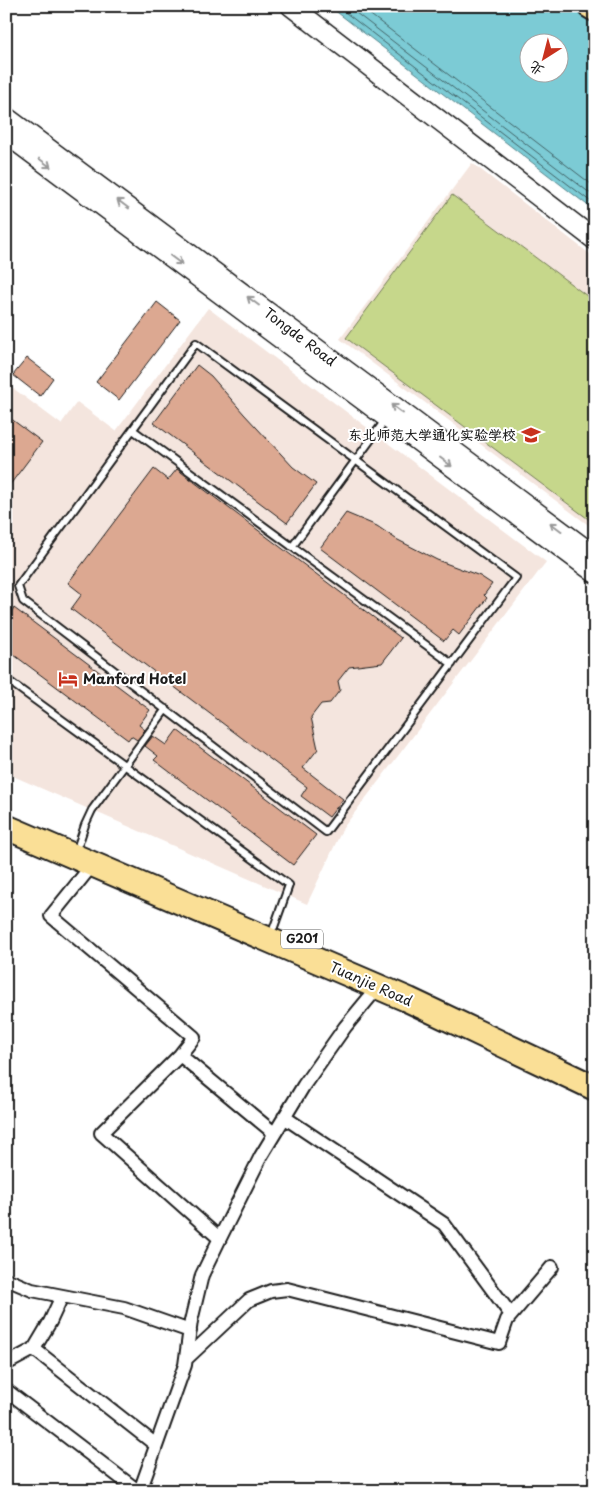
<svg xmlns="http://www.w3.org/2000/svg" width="601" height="1497" font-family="'Playpen Sans','LXGW WenKai TC',sans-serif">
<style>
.built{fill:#f4e5de}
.green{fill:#c6d78b;stroke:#717a54}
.water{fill:#7bcbd5;stroke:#55858b;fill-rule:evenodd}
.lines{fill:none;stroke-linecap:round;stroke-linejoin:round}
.shore{stroke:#426266;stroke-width:1}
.building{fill:#dca891;stroke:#1c1c1c}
.lane-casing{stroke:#1c1c1c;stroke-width:10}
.street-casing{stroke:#1c1c1c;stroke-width:16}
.secondary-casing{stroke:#1c1c1c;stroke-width:22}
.highway-casing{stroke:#1c1c1c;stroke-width:28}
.lane{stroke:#fff;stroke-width:6}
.street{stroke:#fff;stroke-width:12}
.secondary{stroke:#fff;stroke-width:19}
.highway{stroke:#fadf96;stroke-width:24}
.oneway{stroke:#999}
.labels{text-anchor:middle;stroke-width:4;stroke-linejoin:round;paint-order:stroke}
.shield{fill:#fff;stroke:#606060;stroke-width:1}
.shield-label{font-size:12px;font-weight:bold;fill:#1c1c1c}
.street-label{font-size:14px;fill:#1c1c1c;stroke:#fff}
.poi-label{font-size:14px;font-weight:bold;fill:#1c1c1c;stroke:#fff;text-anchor:end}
</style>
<rect width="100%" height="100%" fill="#fff"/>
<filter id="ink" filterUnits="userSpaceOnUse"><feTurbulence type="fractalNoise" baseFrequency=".02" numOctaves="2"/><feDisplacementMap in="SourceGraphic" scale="10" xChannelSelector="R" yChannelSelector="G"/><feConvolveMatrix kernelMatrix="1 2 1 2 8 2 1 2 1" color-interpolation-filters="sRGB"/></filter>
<g filter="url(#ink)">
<path class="built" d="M472 163 595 258V530L340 339Z
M208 308 546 562 343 828 307 904 6 773V383L61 424 77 402 116 431Z"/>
<path class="green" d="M452 195 595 302V524L346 338Z"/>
<path class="water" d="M329 6H582L595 14V211ZM528 42H558V72H528Z"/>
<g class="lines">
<path class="shore" d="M337 6 595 205
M347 6 595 197
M359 6 595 187"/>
</g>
<path class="building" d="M157 302 180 320 119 400 96 382Z
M27 358 53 378 40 396 13 375Z
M197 365 211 376 244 414 293 467 316 484 287 523 154 423Z
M6 415 42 442 6 490Z
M154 469 168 480 177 469 401 638 382 663 349 667 338 681 340 690 330 703 321 704 311 717 318 749 303 768 343 799 329 817 301 796 307 787 71 609 82 594 68 583Z
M346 513 377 526 396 539 437 560 480 576 492 584 484 595 487 598 459 635 453 630 444 641 320 548Z
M14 608 150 710 139 725 145 730 137 740 131 736 128 740 6 649V618Z
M177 730 316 835 293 865 154 760 158 756 145 746 153 736 166 745Z"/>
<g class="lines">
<g class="lane-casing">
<path id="lane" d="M196 343 516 578 326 832 23 601 18 586Z
M133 430 452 664
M292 547 386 419
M6 679 289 885 274 927
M79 843 85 825 92 810 166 709"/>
</g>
<g class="street-casing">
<path id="street" d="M93 864 51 916 194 1037 180 1055 101 1133 219 1238
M180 1055 274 1133
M284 1117 444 1224 511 1315
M6 1279 32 1290 124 1308 190 1331
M34 1349 156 1445
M186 1359 249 1300 271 1291 287 1289 499 1343 507 1320 552 1267
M6 1364 34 1349 50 1322 62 1296
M6 1390 138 1491
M140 1491 185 1365 191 1321 202 1275 222 1234 261 1156 304 1085 345 1027 378 987"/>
</g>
<g class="secondary-casing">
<path id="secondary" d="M291 6 595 240
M6 117 595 556
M6 134 595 573"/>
</g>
<g class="highway-casing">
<path id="highway" d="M590 6 595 9
M6 827 409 1000 595 1088"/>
</g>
<use href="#lane" class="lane"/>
<use href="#street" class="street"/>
<use href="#secondary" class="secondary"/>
<use href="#highway" class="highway"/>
</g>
<defs><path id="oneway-shaft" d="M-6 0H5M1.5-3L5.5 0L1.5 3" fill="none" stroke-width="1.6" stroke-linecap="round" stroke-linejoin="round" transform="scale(1.25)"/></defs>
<g class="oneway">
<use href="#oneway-shaft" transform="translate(45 163) rotate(37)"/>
<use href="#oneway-shaft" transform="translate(123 204) rotate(-143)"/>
<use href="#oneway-shaft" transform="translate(176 260) rotate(37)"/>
<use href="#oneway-shaft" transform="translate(253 301) rotate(-143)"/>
<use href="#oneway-shaft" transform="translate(397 409) rotate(-143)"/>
<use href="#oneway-shaft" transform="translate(446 462) rotate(37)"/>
<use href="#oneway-shaft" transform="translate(556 527) rotate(-143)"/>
</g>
</g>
<defs>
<g id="school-bare" transform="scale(1.5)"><path d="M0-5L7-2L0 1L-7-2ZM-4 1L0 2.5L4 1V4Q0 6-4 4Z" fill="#c8321e" stroke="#fff" stroke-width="2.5" paint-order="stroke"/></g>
<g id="hotel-bare" transform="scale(1.5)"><path d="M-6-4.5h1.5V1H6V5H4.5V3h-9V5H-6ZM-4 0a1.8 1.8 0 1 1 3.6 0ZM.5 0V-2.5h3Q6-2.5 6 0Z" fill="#c8321e" stroke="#fff" stroke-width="2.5" paint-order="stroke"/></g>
</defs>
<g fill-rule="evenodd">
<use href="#school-bare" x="531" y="435"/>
<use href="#hotel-bare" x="68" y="679"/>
</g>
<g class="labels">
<rect class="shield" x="281" y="929.5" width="42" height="19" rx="4"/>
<g class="shield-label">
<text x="302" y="943">G201</text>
</g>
<g class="street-label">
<text transform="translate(300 337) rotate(37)" y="5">Tongde Road</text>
<text transform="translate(371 984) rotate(24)" y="5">Tuanjie Road</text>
</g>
<g class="poi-label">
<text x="516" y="440">东北师范大学通化实验学校</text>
<text x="83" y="684" text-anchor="start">Manford Hotel</text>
</g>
</g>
<rect width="601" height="1497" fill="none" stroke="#fff" stroke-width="25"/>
<rect x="12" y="12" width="576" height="1472" fill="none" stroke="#1c1c1c" stroke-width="2" filter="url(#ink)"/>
<g transform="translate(544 58) rotate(216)"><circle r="24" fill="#ffffff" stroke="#a4a4a4"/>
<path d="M0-4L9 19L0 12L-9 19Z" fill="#c8321e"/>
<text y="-8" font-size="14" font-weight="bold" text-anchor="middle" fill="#1c1c1c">北</text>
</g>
</svg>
